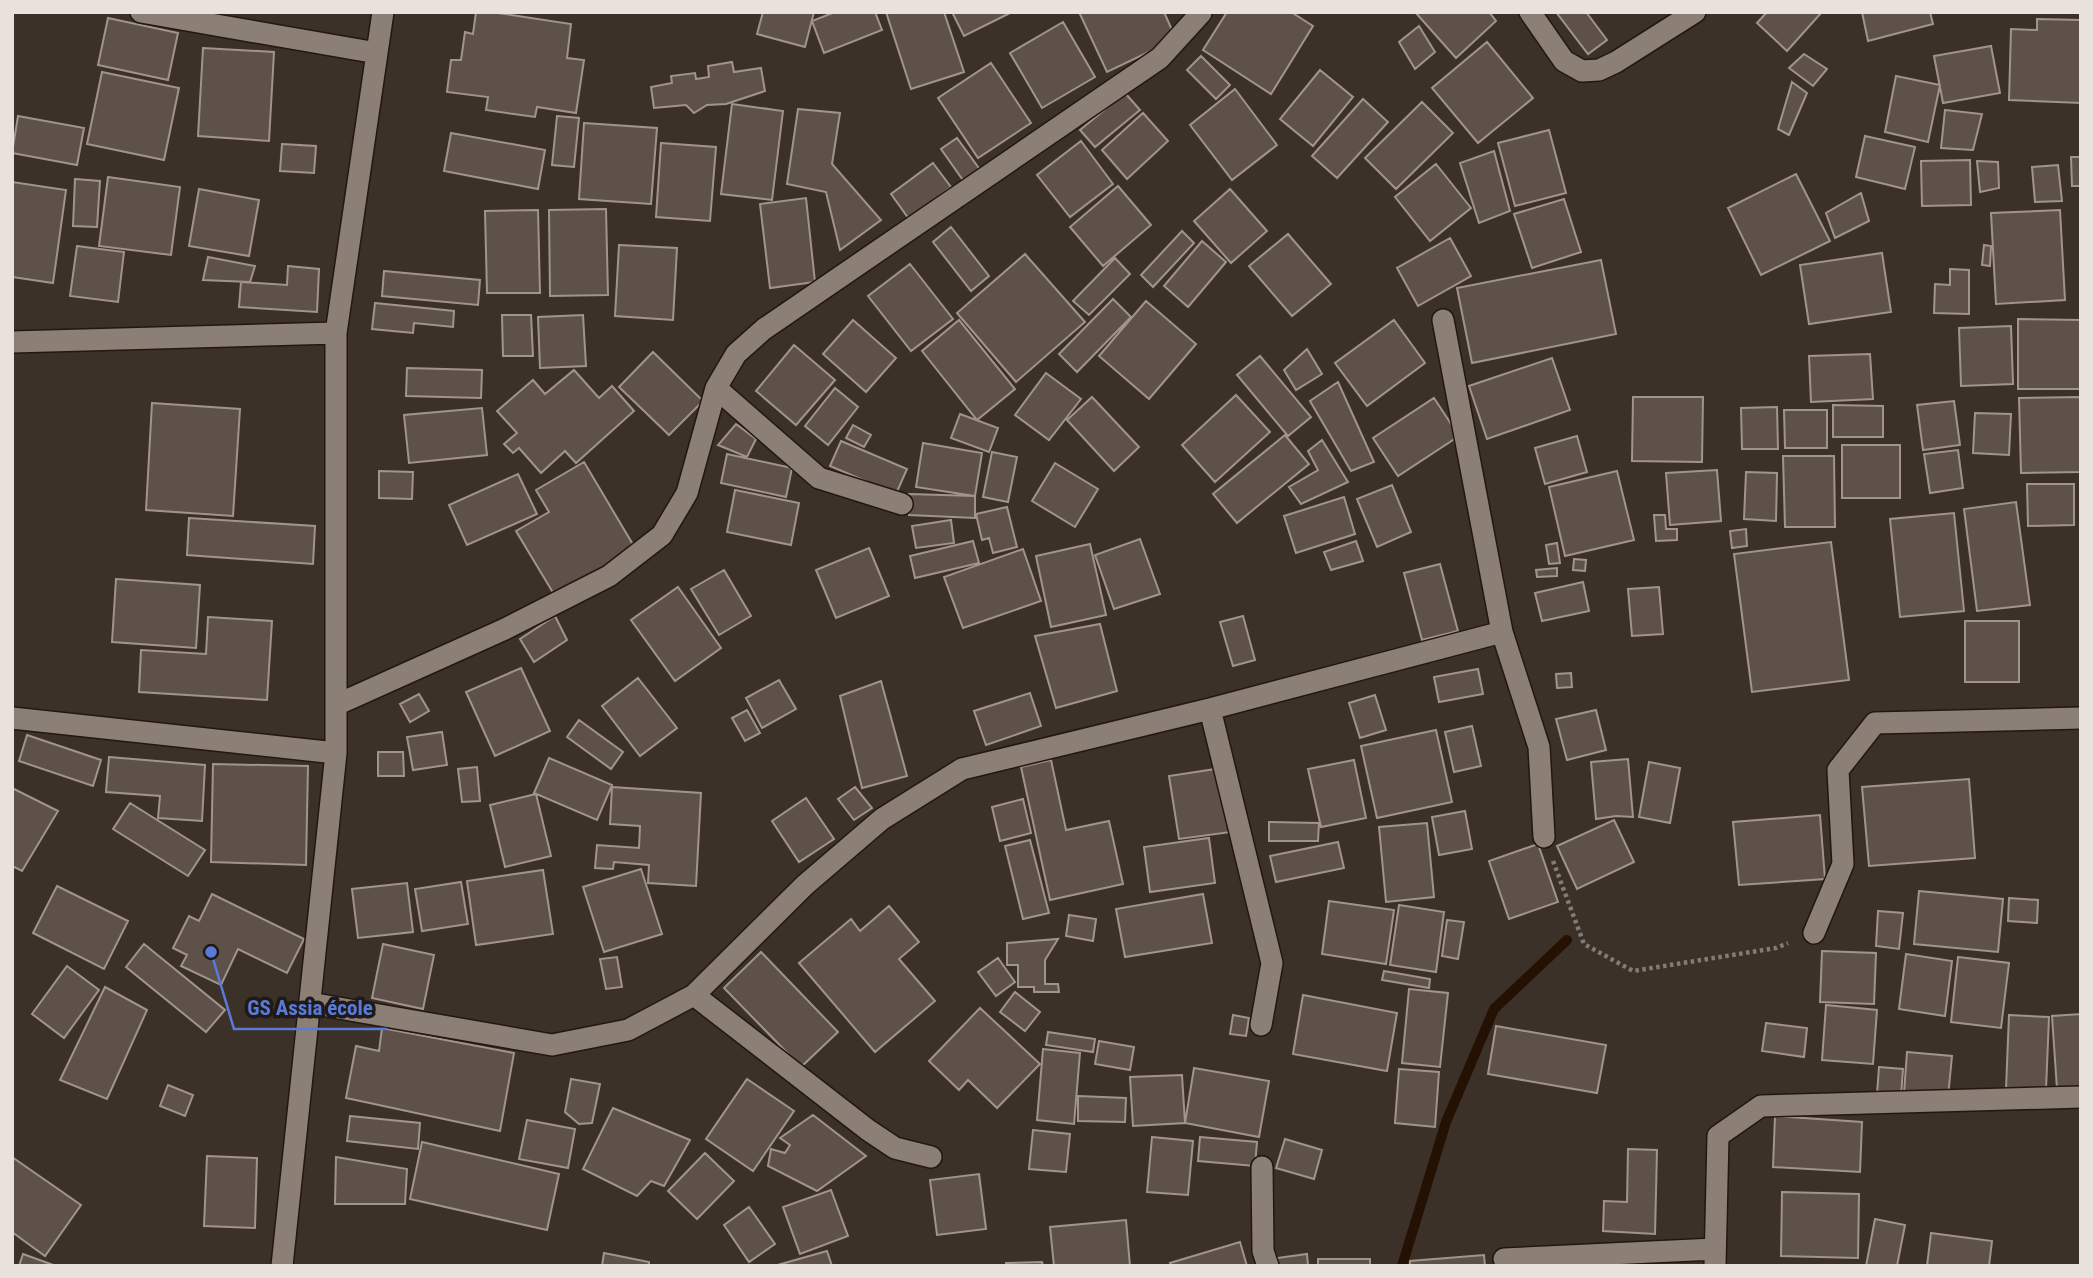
<svg xmlns="http://www.w3.org/2000/svg" width="2093" height="1278" font-family="'Roboto Condensed',sans-serif">
<style>
.lines{fill:none;stroke-linecap:round;stroke-linejoin:round}
.stream{stroke:#251104;stroke-width:10}
.building{fill:#5d5149;stroke:#a1948b;stroke-width:2}
.minor-casing{stroke:#221812;stroke-width:24}
.path{stroke:#857b75;stroke-width:4.5;stroke-dasharray:3.5 3.5;stroke-linecap:butt}
.minor{stroke:#8c7f76;stroke-width:21}
.leader{fill:none;stroke:#5a7ad9;stroke-width:2.5}
.callout-dot{fill:#5a7ad9;stroke:#1f1a16;stroke-width:2.5}
.callout-label{font-size:21px;text-anchor:middle;font-weight:bold;fill:#5a7ad9;stroke:#1f1a16;stroke-width:7;stroke-linejoin:round;paint-order:stroke}
</style>
<rect width="100%" height="100%" fill="#3c3129"/>
<g class="lines">
<path class="stream" d="M1402 1266 1446 1122 1494 1009 1567 940"/>
</g>
<path class="building" d="M476 12H491L571 24 567 58 584 60 576 113 537 107 535 117 486 110 488 97 447 92 451 60H461L465 32 473 34Z
M763 12H814L805 47 757 34Z
M835 12H875L882 30 824 53 812 21Z
M886 12H944L964 72 911 89Z
M952 12H1012L964 36Z
M1079 12H1164L1176 39 1107 72Z
M1227 12H1291L1313 26 1271 94 1203 50Z
M1415 12H1489L1496 21 1456 58Z
M1556 12H1586L1607 40 1588 54Z
M1767 12H1822L1787 51 1757 23Z
M1862 12H1930L1933 24 1868 41Z
M108 18 178 33 168 80 98 65Z
M2037 19 2081 20V103L2009 100 2011 29 2037 30Z
M1063 22 1095 77 1042 108 1010 53Z
M1419 26 1435 52 1415 69 1399 42Z
M1487 42 1533 98 1478 143 1432 88Z
M1991 46 2000 93 1943 103 1934 56Z
M203 48 274 52 269 141 198 136Z
M1804 54 1827 69 1813 86 1789 68Z
M1201 56 1230 85 1216 99 1187 70Z
M732 62 734 72 761 68 765 91 726 104 707 105 694 113 686 105 654 108 651 87 672 83 671 76 695 73 696 79 709 77 708 66Z
M991 63 1031 123 978 158 938 98Z
M1320 70 1353 97 1313 146 1280 119Z
M102 72 179 88 164 160 87 144Z
M1896 76 1940 85 1928 142 1885 132Z
M1792 82 1807 93 1789 135 1778 129Z
M1235 89 1277 145 1232 180 1190 125Z
M1125 93 1140 110 1095 147 1080 130Z
M1363 99 1388 122 1337 178 1312 156Z
M1422 102 1453 133 1396 189 1365 158Z
M732 104 783 111 772 200 721 194Z
M798 109 840 113 832 164 881 220 840 250 826 192 787 184Z
M1945 110 1982 114 1973 150 1941 148Z
M1143 113 1168 141 1127 179 1102 150Z
M18 116 84 128 77 165 12 153Z
M557 116 579 118 574 167 552 165Z
M584 123 657 128 651 204 579 199Z
M1549 130 1566 193 1515 206 1498 143Z
M451 133 545 150 538 189 444 171Z
M1865 136 1915 147 1905 189 1856 177Z
M957 138 981 171 965 183 941 149Z
M1081 141 1113 184 1070 217 1037 175Z
M661 143 716 147 710 221 656 217Z
M282 144 316 146 314 173 280 171Z
M1494 151 1510 211 1479 223 1460 163Z
M2071 157H2081V186H2072Z
M1970 160 1971 205 1922 206 1921 161Z
M1977 161 1998 162 1999 188 1980 192Z
M933 163 951 187 909 219 891 194Z
M1436 164 1471 208 1430 241 1395 197Z
M2058 165 2062 201 2035 202 2032 167Z
M1796 174 1830 241 1761 275 1728 208Z
M108 177 180 187 171 255 99 246Z
M75 179 100 181 97 227 73 226Z
M12 182 66 190 53 283 12 277Z
M1118 186 1151 225 1103 266 1070 227Z
M199 189 259 200 249 256 189 246Z
M1230 189 1267 231 1231 263 1194 221Z
M1861 193 1869 221 1835 238 1826 213Z
M806 198 815 282 770 288 760 204Z
M1564 199 1581 252 1532 268 1514 214Z
M606 209 608 295 550 296 549 210Z
M538 210 540 293H487L485 211Z
M2060 210 2065 300 1996 304 1991 213Z
M951 227 989 276 971 291 933 242Z
M1182 231 1194 243 1153 287 1141 275Z
M1288 234 1331 284 1292 316 1249 266Z
M1450 238 1471 276 1418 306 1397 268Z
M1202 241 1226 262 1188 307 1164 286Z
M619 245 677 248 673 320 615 316Z
M1984 245 1991 246 1990 266 1982 265Z
M77 246 124 252 118 302 70 296Z
M1882 253 1891 312 1809 324 1800 265Z
M1025 254 1085 322 1016 382 957 313Z
M208 257 255 266 250 282 203 280Z
M1115 258 1130 274 1089 315 1073 301Z
M1601 260 1616 334 1472 363 1457 288Z
M910 264 953 319 911 351 868 296Z
M288 266 319 269 317 312 239 307 241 282 287 285Z
M1950 269 1969 270V314L1934 313 1935 284 1950 285Z
M384 271 480 280 478 305 382 296Z
M1113 299 1131 317 1077 372 1059 354Z
M1146 301 1196 344 1149 399 1099 356Z
M375 303 454 311 453 327 414 323 413 333 372 329Z
M502 315H531L533 356H503Z
M583 315 586 366 540 368 538 317Z
M2018 319 2081 320V389H2018Z
M853 320 896 358 866 392 823 354Z
M959 320 1015 389 977 420 922 351Z
M1394 320 1425 363 1367 406 1335 363Z
M2011 326 2013 384 1961 386 1959 328Z
M794 345 835 380 796 425 756 391Z
M1307 349 1322 374 1296 390 1284 370Z
M653 352 703 401 669 435 619 387Z
M1870 354 1873 399 1811 402 1809 356Z
M1260 356 1311 417 1288 436 1237 375Z
M1552 358 1570 410 1487 439 1469 386Z
M407 368 482 370 481 398 406 396Z
M574 370 599 398 612 386 634 411 576 463 565 451 541 473 519 448 513 453 504 444 517 433 497 411 533 380 545 394Z
M1046 373 1081 399 1049 440 1015 415Z
M1338 382 1374 462 1351 471 1310 401Z
M835 388 858 407 828 445 805 426Z
M1236 395 1270 432 1215 482 1182 445Z
M1092 397 1139 447 1114 471 1067 420Z
M1633 397H1703L1702 462 1632 461Z
M2081 397V472L2021 473 2019 398Z
M1434 398 1459 436 1398 476 1373 438Z
M1954 401 1960 445 1923 450 1917 405Z
M152 403 240 409 233 516 146 510Z
M1833 405 1883 406V437H1833Z
M1777 407 1778 449H1742L1741 408Z
M482 408 487 455 409 463 404 415Z
M1784 410H1827V448H1785Z
M1975 413 2011 414 2009 455 1973 453Z
M960 414 998 428 989 452 951 438Z
M736 424 756 439 747 457 718 445Z
M853 425 871 435 864 447 846 438Z
M1285 435 1309 464 1237 523 1213 494Z
M1577 436 1587 472 1545 484 1535 448Z
M1322 440 1348 482 1301 504 1289 487 1318 470 1308 451Z
M841 441 907 469 896 494 830 466Z
M923 443 982 453 975 496 916 487Z
M1842 445H1900V498H1842Z
M1958 450 1963 488 1930 493 1924 454Z
M992 452 1017 457 1008 502 983 497Z
M727 454 792 468 786 497 721 483Z
M1783 456H1834L1835 527H1785Z
M584 462 635 548 555 596 516 531 549 512 536 490Z
M1055 463 1098 489 1075 527 1032 501Z
M1717 470 1721 521 1670 525 1666 473Z
M379 471 413 472 412 499 379 498Z
M1617 471 1634 540 1565 556 1549 487Z
M1746 472 1777 473 1776 521 1744 519Z
M518 474 537 514 467 545 449 505Z
M2027 484H2074V525L2028 526Z
M1392 485 1411 532 1377 547 1357 499Z
M735 490 799 503 791 545 727 532Z
M909 494 975 496V518L909 515Z
M1344 497 1355 534 1296 553 1284 516Z
M2016 502 2030 605 1977 611 1964 509Z
M1007 507 1017 547 993 553 989 538 982 540 976 514Z
M1954 513 1964 611 1900 617 1890 519Z
M1654 515H1665L1666 529H1677V540L1656 541Z
M189 518 315 526 313 564 187 555Z
M951 520 954 543 916 548 912 526Z
M1746 529 1747 546 1732 548 1730 531Z
M1140 539 1160 594 1114 609 1095 555Z
M973 541 979 563 915 578 910 556Z
M1356 541 1363 561 1331 570 1324 552Z
M1831 542 1849 680 1752 692 1734 554Z
M1557 543 1560 563 1549 564 1546 545Z
M1090 544 1106 615 1051 627 1036 556Z
M869 548 889 596 836 618 816 570Z
M1023 549 1041 601 963 628 944 577Z
M1574 559 1586 560 1585 571 1573 570Z
M1440 564 1458 631 1422 640 1404 573Z
M1557 568V576L1537 577 1536 570Z
M724 570 751 616 719 635 691 589Z
M116 579 200 585 196 648 112 642Z
M1583 582 1589 611 1542 621 1535 593Z
M678 587 721 648 675 681 631 620Z
M1659 587 1663 634 1632 636 1628 589Z
M555 616 567 640 534 662 520 639Z
M1243 616 1255 660 1233 666 1220 622Z
M208 617 272 621 267 700 139 692 141 650 206 654Z
M1965 621H2019V682H1965Z
M1100 624 1117 691 1056 708 1035 636Z
M521 668 550 731 495 756 466 692Z
M1478 669 1483 694 1439 702 1434 677Z
M1571 673 1572 687 1557 688 1556 674Z
M638 678 677 728 640 756 602 706Z
M779 680 796 709 762 728 746 698Z
M881 681 907 776 862 788 840 696Z
M1030 693 1041 726 986 745 974 711Z
M419 694 429 711 410 722 400 704Z
M1375 695 1386 730 1360 738 1349 703Z
M747 710 760 733 745 741 732 718Z
M1596 710 1606 750 1567 760 1556 719Z
M579 720 623 752 611 769 567 737Z
M1472 726 1481 766 1454 772 1445 732Z
M1436 730 1452 802 1377 818 1361 746Z
M442 732 447 765 413 770 407 737Z
M27 735 101 760 93 786 19 761Z
M378 752H403L404 776H378Z
M109 757 205 765 202 821 158 818 160 796 106 792Z
M549 758 612 785 597 820 534 793Z
M1628 759 1633 817 1616 816 1596 819 1591 762Z
M1051 760 1066 830 1109 821 1123 884 1050 900 1021 767Z
M1354 760 1366 818 1321 827 1308 769Z
M1649 762 1680 768 1670 823 1639 817Z
M213 764 308 766 306 865 211 862Z
M477 767 480 801 462 802 458 769Z
M1222 768 1231 832 1179 839 1169 776Z
M1969 779 1975 858 1869 866 1862 787Z
M612 787 701 793 696 886 648 883 649 865 614 862 613 869 595 868 597 845 639 848 640 826 610 824Z
M855 787 872 808 854 820 838 799Z
M12 788 58 811 22 871 12 866Z
M536 794 551 856 505 867 490 805Z
M806 798 834 839 799 862 772 821Z
M1023 799 1031 833 1000 841 992 807Z
M130 803 205 850 188 876 113 829Z
M1465 811 1472 849 1439 855 1432 817Z
M1820 815 1825 879 1739 885 1733 822Z
M1614 820 1634 862 1577 889 1557 846Z
M1269 822 1319 823 1318 841H1269Z
M1427 823 1434 897 1386 902 1379 827Z
M1209 838 1215 883 1150 892 1144 847Z
M1030 840 1049 913 1023 919 1005 846Z
M1338 842 1344 868 1276 882 1270 856Z
M1538 844 1558 902 1509 919 1489 861Z
M641 869 662 934 604 952 583 887Z
M543 870 553 934 476 945 467 881Z
M461 882 468 924 422 931 415 889Z
M407 883 413 932 358 938 352 889Z
M57 886 128 921 104 969 33 933Z
M1919 891 2003 899 1998 952 1914 944Z
M212 894 304 939 287 973 238 949 221 985 181 966 187 955 173 948 189 916 199 921Z
M1203 894 1212 943 1125 957 1116 909Z
M2009 898 2038 900 2037 923 2008 921Z
M1329 901 1394 910 1386 964 1322 954Z
M1399 905 1444 912 1436 972 1390 965Z
M889 906 919 942 899 959 935 1001 875 1052 799 963 851 919 860 931Z
M1878 911 1903 913 1899 949 1876 946Z
M1069 915 1096 919 1093 941 1066 936Z
M1447 920 1464 922 1458 959 1442 956Z
M1058 939 1045 960V984H1058L1059 992H1034V987H1018V965H1007V943Z
M144 944 225 1010 206 1032 126 967Z
M383 944 434 955 423 1009 372 998Z
M1822 951 1876 953 1874 1004 1820 1002Z
M761 952 838 1032 801 1067 724 988Z
M1906 954 1952 961 1945 1016 1899 1009Z
M617 957 622 987 606 989 600 959Z
M1958 957 2009 963 2001 1028 1951 1022Z
M998 958 1015 982 996 996 978 972Z
M67 966 99 990 64 1038 32 1014Z
M1384 971 1430 979 1429 988 1382 980Z
M105 987 147 1010 107 1099 60 1080Z
M1409 989 1448 993 1440 1067 1402 1063Z
M1015 992 1040 1012 1025 1031 1000 1012Z
M1303 995 1397 1013 1387 1071 1293 1054Z
M1826 1005 1877 1010 1873 1064 1822 1060Z
M980 1008 1040 1064 997 1108 968 1080 959 1090 929 1061Z
M2081 1014V1088L2057 1089 2052 1016Z
M1233 1015 1249 1018 1246 1036 1230 1034Z
M2009 1015 2049 1017 2046 1090 2006 1089Z
M1766 1023 1807 1028 1804 1057 1762 1051Z
M1496 1026 1606 1045 1597 1093 1488 1074Z
M382 1028 514 1053 500 1131 346 1098 356 1046 379 1051Z
M1048 1032 1095 1039 1093 1052 1046 1045Z
M1099 1041 1134 1047 1130 1070 1095 1064Z
M1043 1049 1080 1053 1074 1124 1037 1120Z
M1907 1052 1952 1056 1948 1097 1904 1093Z
M1879 1067 1903 1069 1901 1096 1877 1094Z
M1194 1068 1269 1081 1259 1137 1185 1123Z
M1399 1069 1439 1072 1435 1127 1395 1123Z
M1182 1075 1185 1123 1133 1126 1130 1077Z
M571 1079 600 1084 592 1123 579 1124 565 1112Z
M747 1079 794 1111 753 1171 706 1139Z
M168 1085 193 1095 185 1116 160 1106Z
M1078 1096 1126 1098 1125 1122 1078 1121Z
M613 1108 690 1140 664 1186 651 1181 637 1196 583 1169Z
M813 1115 866 1156 817 1191 768 1166 771 1149 785 1153 790 1145 780 1138Z
M350 1116 420 1123 418 1149 347 1141Z
M1775 1116 1862 1122 1860 1172 1773 1167Z
M527 1120 575 1129 568 1168 519 1159Z
M1033 1130 1070 1134 1066 1172 1029 1169Z
M1152 1137 1193 1141 1188 1195 1147 1192Z
M1200 1137 1257 1142 1255 1166 1198 1161Z
M1285 1139 1322 1150 1314 1179 1276 1168Z
M422 1142 559 1174 547 1230 410 1199Z
M1628 1149 1657 1150 1655 1234 1603 1231 1604 1201 1627 1202Z
M705 1153 734 1181 697 1219 668 1191Z
M207 1156 257 1158 255 1228 204 1226Z
M12 1157 81 1205 45 1256 12 1232Z
M336 1157 407 1169 405 1204H335Z
M979 1174 986 1229 937 1235 930 1180Z
M831 1190 848 1236 800 1254 783 1207Z
M1782 1192 1859 1194 1858 1258 1781 1256Z
M749 1207 775 1244 749 1262 724 1225Z
M1875 1219 1905 1225 1897 1266H1866Z
M1126 1220 1130 1266H1054L1050 1227Z
M1931 1233 1992 1241 1989 1266H1927Z
M1240 1242 1247 1266H1171L1170 1263Z
M827 1251 832 1266H774Z
M604 1253 649 1262V1266H602Z
M23 1254 56 1266H19Z
M1307 1254 1308 1266H1278L1277 1258Z
M1484 1255 1485 1266H1410V1261Z
M1318 1259H1370V1266H1318Z
M1042 1262 1043 1266H1006V1263Z"/>
<g class="lines">
<g class="minor-casing">
<path id="minor" d="M141 12 377 53
M1530 12 1564 61 1582 71 1599 70 1616 62 1695 12
M1443 320 1502 632 1539 747 1544 837
M12 342 336 333
M716 388 819 478 902 504
M336 705 505 629 609 576 662 535 687 493 716 388 736 354 764 329 1160 58 1201 13
M1210 709 1272 963 1261 1025
M12 718 336 753
M1814 933 1843 864 1838 770 1875 723 2081 718
M694 995 868 1130 895 1148 931 1157
M310 1003 552 1045 628 1030 694 995 805 885 882 819 962 769 1210 709 1502 632
M1262 1167 1263 1251 1268 1266
M1504 1259 1715 1249
M282 1266 336 753V333L383 12
M1715 1266 1718 1136 1761 1106 2081 1097"/>
</g>
<path class="path" d="M1553 861 1584 944 1633 971 1776 948 1788 943"/>
<use href="#minor" class="minor"/>
</g>
<path class="leader" d="M211 952L234 1029H387"/>
<circle class="callout-dot" cx="211" cy="952" r="7"/>
<g class="callout-label">
<text x="310" y="1015">GS Assia école</text>
</g>
<rect width="2093" height="1278" fill="none" stroke="#e8e1dc" stroke-width="28"/>
</svg>
